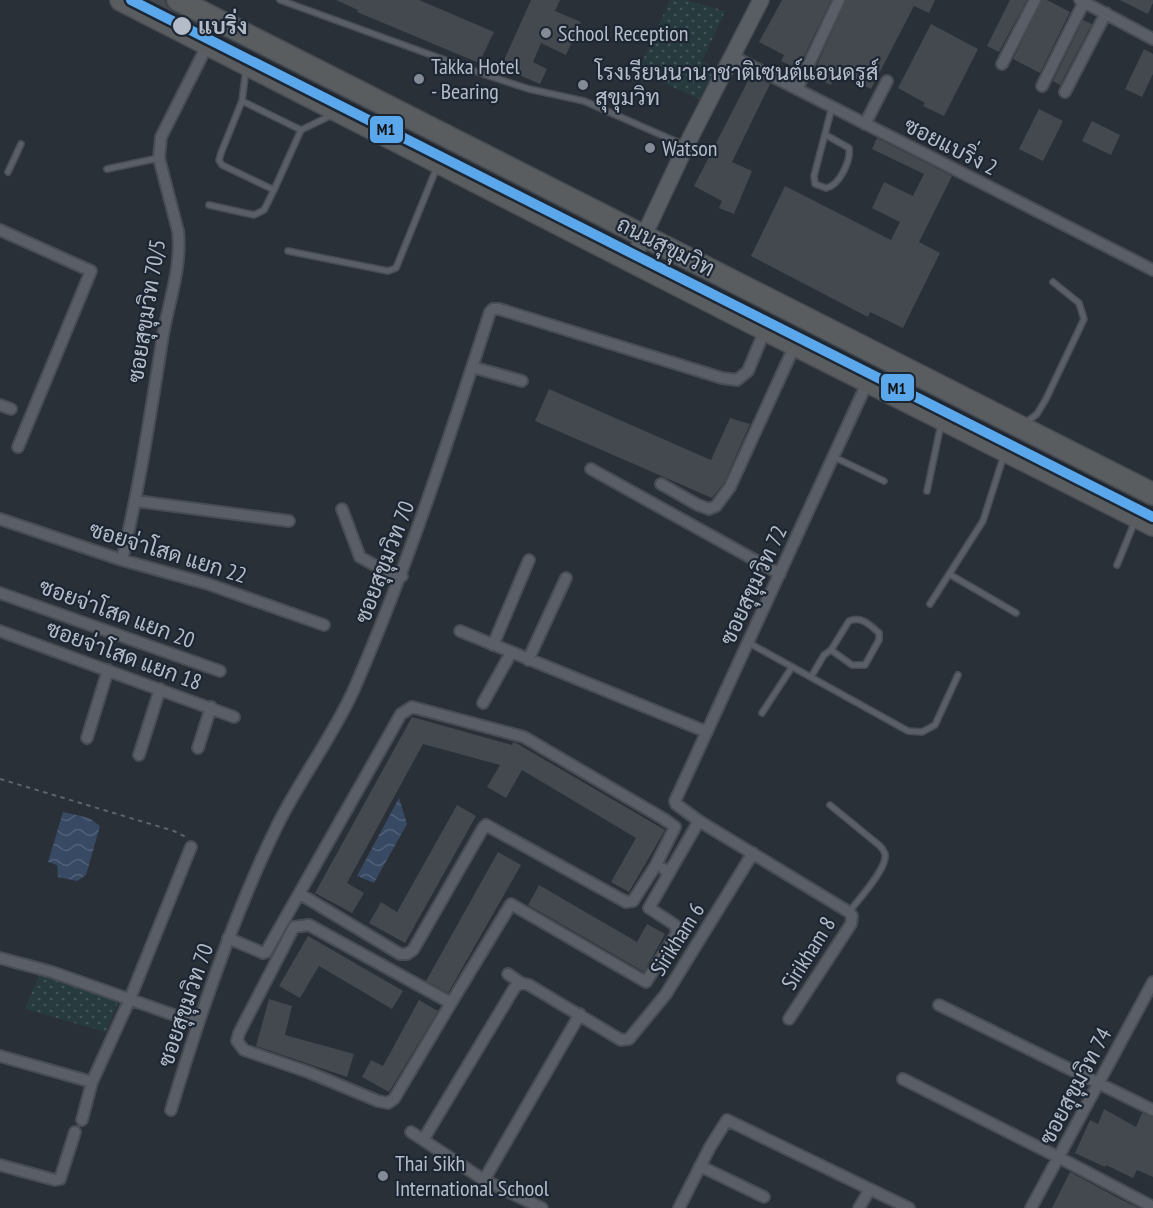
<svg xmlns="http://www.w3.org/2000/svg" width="1153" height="1208" font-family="'PT Sans Narrow',Sarabun,sans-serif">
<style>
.grass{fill:url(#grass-dots)}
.water{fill:url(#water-waves)}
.building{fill:#444950}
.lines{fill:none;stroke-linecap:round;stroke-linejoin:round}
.lane-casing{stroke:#484c53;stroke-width:8}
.street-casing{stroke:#484c53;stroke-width:14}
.secondary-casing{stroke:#484c53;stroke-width:18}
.highway-casing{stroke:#474c53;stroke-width:24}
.path{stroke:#5d636a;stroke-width:2;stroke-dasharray:4.5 4.5;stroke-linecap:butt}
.lane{stroke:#5a5e66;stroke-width:5}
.street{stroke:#5a5e66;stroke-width:10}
.secondary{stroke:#595d64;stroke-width:15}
.highway{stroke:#5a5d60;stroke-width:21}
.metro-1-casing{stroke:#1d2633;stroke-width:15}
.metro-1{stroke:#5aa8eb;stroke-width:10}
.stop-dot{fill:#b4bcc9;stroke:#1d2633;stroke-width:2}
.poi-dot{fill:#848b96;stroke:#1d2633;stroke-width:2}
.labels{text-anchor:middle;stroke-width:4.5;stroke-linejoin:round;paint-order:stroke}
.stop-label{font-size:22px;font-weight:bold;fill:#b4bcc9;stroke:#1d2633;text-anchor:start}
.poi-label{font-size:22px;fill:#b4bcc9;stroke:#1d2633;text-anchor:start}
.street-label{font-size:22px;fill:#b4bcc9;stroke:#1d2633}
.line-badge{stroke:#1d2633;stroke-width:2}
.pale-badge-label{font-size:16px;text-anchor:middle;font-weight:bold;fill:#111}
</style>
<defs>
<pattern id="grass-dots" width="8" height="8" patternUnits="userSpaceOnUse" patternTransform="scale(1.5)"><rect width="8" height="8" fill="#273a3e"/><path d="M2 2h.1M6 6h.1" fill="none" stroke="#445559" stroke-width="1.8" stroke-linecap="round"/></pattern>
<pattern id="water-waves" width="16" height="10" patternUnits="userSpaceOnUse" patternTransform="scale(1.5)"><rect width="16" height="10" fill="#384963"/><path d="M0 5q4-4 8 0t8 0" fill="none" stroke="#526178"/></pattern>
</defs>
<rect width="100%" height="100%" fill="#2a3038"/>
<path class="grass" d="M670 0H686L725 11 702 61 717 69 699 99 638 71Z
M39 975 119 1000 106 1032 25 1009Z"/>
<path class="water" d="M399 798 407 824 374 883 357 876Z
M63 812 89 818 100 826 86 875 77 881 58 877 57 865 48 862Z"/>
<path class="building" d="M149 0H165L167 6 172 11 283 69Z
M336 0H419L494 32 479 63 357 12 358 10Z
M531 0H560L555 11 581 22 566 55 541 43 533 62 547 69 540 84 501 67Z
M782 0H831L798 69 781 61 784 55 759 42Z
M846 0H935L929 13 914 6 871 89 837 72 831 85 812 76Z
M1010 0H1027L999 52 987 46Z
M1042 0H1047L1070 12 1040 73 1013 59Z
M1120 0H1153V3L1148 14Z
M1083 20 1092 24 1060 85 1053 81Z
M931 24 978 49 944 116 923 106 925 103 898 88Z
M1144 49 1153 54V74L1142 97 1125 89Z
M751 75 770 84 732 162 752 171 734 214 719 208 722 201 694 186Z
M1039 109 1063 121 1043 161 1019 149Z
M1092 121 1120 135 1111 155 1082 141Z
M877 138 952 176 919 242 940 253 903 328 870 312 868 317 751 256 785 186 891 240 900 222 872 208 884 182 913 196 924 174 872 149Z
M549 389 711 460 730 418 750 424 724 483 712 498 535 421Z
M412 717 512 745 513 742 516 743 665 830 629 892 611 882 636 838 522 770 506 798 487 787 500 765 423 744 347 883 364 893 352 913 315 893Z
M457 805 476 816 405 943 369 923 381 902 397 912Z
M498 852 521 865 448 993 426 981Z
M539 885 637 942 647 924 665 934 644 972 528 905Z
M308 936 403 991 392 1009 319 966 300 998 279 986Z
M269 999 292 1006 285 1035 354 1054 347 1077 256 1046Z
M419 1000 438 1011 389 1092 362 1077 371 1060 383 1066Z
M1104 1109 1136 1127 1142 1113 1153 1117V1177L1137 1170 1133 1178 1106 1165 1105 1167 1075 1153 1090 1120 1098 1124Z
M1070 1172 1122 1200 1139 1208H1052Z"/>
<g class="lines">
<g class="lane-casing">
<path id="lane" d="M280 0 489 76 529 89 584 101 684 145
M246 69 242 101 221 153 219 160 222 165 274 190 301 130 332 115
M242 101 301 130
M826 135 849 148C851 161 839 186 826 188L815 184 814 176 832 107
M107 169 159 158
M8 172 21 144
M209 205 254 215 264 210 274 190
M288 251 388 271 396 268 437 167
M1024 424 1037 414 1046 399 1084 319 1079 303 1053 282
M834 457 884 481
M927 491 941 424
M1117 565 1135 521
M949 574 1016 613
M930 604 983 521 1004 455
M749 643 908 731 922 732 935 725 958 675
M811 677 824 655 831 650 849 621C862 616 870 625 879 633V640L865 665H852L831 650
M762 713 792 667
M830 805 880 846C882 848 884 851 885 854 888 868 858 900 849 912"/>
</g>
<g class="street-casing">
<path id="street" d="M1080 0 1153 39
M732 56 1153 270
M1002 64 1035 0
M1042 86 1084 2
M797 89 839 0
M1065 92 1106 13
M865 124 887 81
M0 230 91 271 18 447
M472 367 522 381
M0 405 11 409
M591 469 780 574
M661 484 698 505 709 509 716 506 730 487 795 345
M136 501 289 521
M342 509 360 557 385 571 402 576
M0 519 122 560 208 584 324 625
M122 560C140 485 151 410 163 335 169 301 182 266 178 231L159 158 161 137 208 44
M0 593 220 671
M0 631 234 717
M460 631 707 732
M493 645 529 560
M528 660 566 578
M483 703 511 653
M87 738 108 670
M198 748 211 707
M139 755 160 689
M664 869 669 873 699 821
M228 938 263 953 266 952 401 714 412 707 524 737 664 819 675 827 656 865 633 901 626 902 486 825 483 828 413 950 407 954H400L300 894
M0 958 52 972 197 1023
M508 974 521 983 529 985 621 1040 629 1039 666 994 753 853
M451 1003 394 1099 388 1103 378 1101 308 1072 244 1050 237 1041 239 1033 294 927 309 925 451 1003 511 904 646 982 677 933 675 925 649 908 669 873
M939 1005 1153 1110
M789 1019 851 924 852 916 849 912 699 821 676 804 675 801 868 381
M0 1056 92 1082
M903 1079 1058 1157 1153 1207
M171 1110C200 1013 233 916 277 826 300 779 334 735 355 687 408 565 449 439 490 312L493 309H499L722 378 737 380 748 371 765 330
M82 1120 92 1082 129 1001 191 847
M411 1132 484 1180 542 1208
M423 1140 515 987 521 983
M0 1165 55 1180 60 1179 75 1132
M700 1166 764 1197
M484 1180 580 1014
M679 1208 710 1147 727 1120 909 1208
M859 1208 870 1189
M1031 1208 1153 982"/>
</g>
<g class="secondary-casing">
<path id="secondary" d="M632 261 686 146 761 0"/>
</g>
<g class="highway-casing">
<path id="highway" d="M121 0 795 345 1153 525
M178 0 1153 494"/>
</g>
<path class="path" d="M0 779 174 831 186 837"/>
<use href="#lane" class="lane"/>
<use href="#street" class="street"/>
<use href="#secondary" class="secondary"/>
<use href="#highway" class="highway"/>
<g class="metro-1-casing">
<path id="metro-1" d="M131 0 1153 517"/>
</g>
<use href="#metro-1" class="metro-1"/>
</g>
<circle class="stop-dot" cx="182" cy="26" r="10"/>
<g class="poi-dot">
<circle cx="546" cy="33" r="6"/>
<circle cx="419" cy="79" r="6"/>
<circle cx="583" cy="85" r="6"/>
<circle cx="650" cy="148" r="6"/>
<circle cx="383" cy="1176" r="6"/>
</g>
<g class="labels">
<g class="stop-label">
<text x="198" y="34">แบริ่ง</text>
</g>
<g class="poi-label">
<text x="558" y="41">School Reception</text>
<text x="431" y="74">Takka Hotel<tspan x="431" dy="25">- Bearing</tspan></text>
<text x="595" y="80">โรงเรียนนานาชาติเซนต์แอนดรูส์<tspan x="595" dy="25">สุขุมวิท</tspan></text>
<text x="662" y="156">Watson</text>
<text x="395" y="1171">Thai Sikh<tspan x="395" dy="25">International School</tspan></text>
</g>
<g class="street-label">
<text transform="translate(951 146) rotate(27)" y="8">ซอยแบริ่ง 2</text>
<text transform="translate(666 246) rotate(27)" y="8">ถนนสุขุมวิท</text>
<text transform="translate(146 311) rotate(-81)" y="8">ซอยสุขุมวิท 70/5</text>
<text transform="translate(168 552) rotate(17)" y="8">ซอยจ่าโสด แยก 22</text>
<text transform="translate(384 562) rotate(-69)" y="8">ซอยสุขุมวิท 70</text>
<text transform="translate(753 585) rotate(-65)" y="8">ซอยสุขุมวิท 72</text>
<text transform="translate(117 613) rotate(20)" y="8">ซอยจ่าโสด แยก 20</text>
<text transform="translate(124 655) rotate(20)" y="8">ซอยจ่าโสด แยก 18</text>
<text transform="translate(677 939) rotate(-58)" y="8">Sirikham 6</text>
<text transform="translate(808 953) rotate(-58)" y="8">Sirikham 8</text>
<text transform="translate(185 1005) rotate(-71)" y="8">ซอยสุขุมวิท 70</text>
<text transform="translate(1075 1086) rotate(-62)" y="8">ซอยสุขุมวิท 74</text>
</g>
</g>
<g class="line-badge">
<rect x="369" y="115" width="35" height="29" rx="6" fill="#5aa8eb"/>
<rect x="880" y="373" width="35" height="29" rx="6" fill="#5aa8eb"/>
</g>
<g class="pale-badge-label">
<text x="386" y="135">M1</text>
<text x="897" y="394">M1</text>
</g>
</svg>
